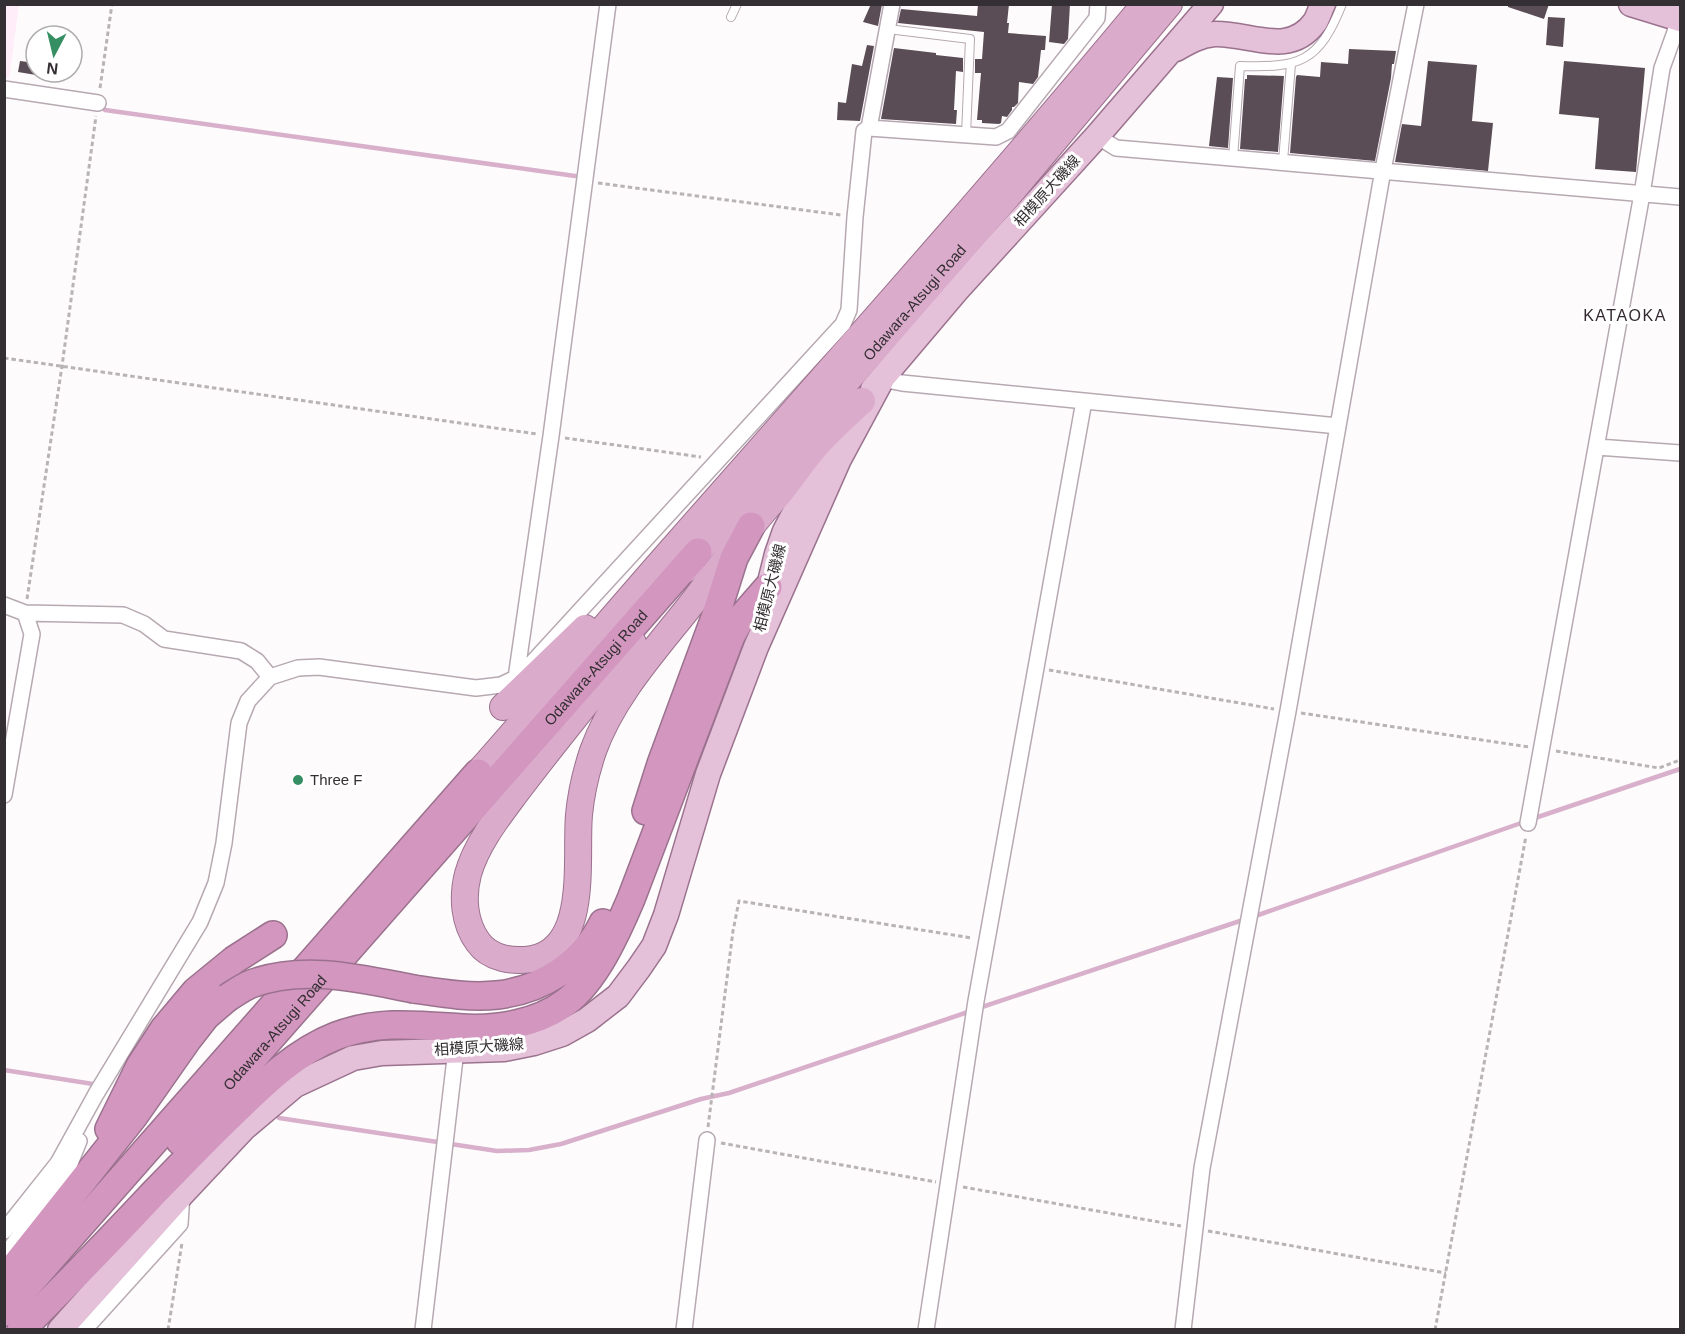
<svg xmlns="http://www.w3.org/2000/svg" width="1685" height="1334" font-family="Arial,'Noto Sans JP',sans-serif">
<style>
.built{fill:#ffedf9}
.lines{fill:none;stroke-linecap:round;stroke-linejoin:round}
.stream{stroke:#d9b0cb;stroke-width:4.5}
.building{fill:#5a4d55}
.service-casing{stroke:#b7a9b2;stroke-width:10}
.minor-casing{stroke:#b7a9b2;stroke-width:18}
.primary-casing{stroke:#9b728e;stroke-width:27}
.trunk-casing{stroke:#9b728e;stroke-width:28}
.motorway-casing{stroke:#9b728e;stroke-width:30}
.path{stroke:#b8b4b6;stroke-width:3;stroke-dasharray:4.5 3;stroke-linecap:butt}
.service{stroke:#fff;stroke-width:8}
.minor{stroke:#fff;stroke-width:15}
.primary{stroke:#e4c0d9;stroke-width:24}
.trunk{stroke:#dbabcc;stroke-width:26}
.motorway{stroke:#d296bf;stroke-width:27}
.motorway-bridge-casing{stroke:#9b728e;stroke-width:30;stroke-linecap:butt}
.motorway-bridge{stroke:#d296bf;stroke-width:27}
.poi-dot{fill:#368e63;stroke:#fff;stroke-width:2}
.labels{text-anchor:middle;stroke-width:6;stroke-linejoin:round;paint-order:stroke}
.street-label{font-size:15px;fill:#342f32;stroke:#fff}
.poi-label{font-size:15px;fill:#342f32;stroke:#fff;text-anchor:start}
.neighbourhood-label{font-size:16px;letter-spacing:1.5px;fill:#342931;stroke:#fff}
</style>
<rect width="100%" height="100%" fill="#fefbfc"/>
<path class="built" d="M5 4 19 5 9 79 5 78Z"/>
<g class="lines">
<path class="stream" d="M105 110 575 176
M1532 819 1680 769
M979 1008 1264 913 1524 822
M4 1070 93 1084
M279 1118 497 1151 529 1150 561 1144 701 1099 729 1093 971 1011"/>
</g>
<path class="building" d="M871 4H882L878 26 863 22Z
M978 4H1009L1007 23H1009L1008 33 1046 36 1045 50H1041L1038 77 1033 84 1019 82 1018 103 1014 107H1012V110L1007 117 1002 116 1001 123 999 124 982 123V120H977L981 73H975V59H982L984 32 898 23 901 9 977 16Z
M1052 4H1070L1068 39 1064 44 1049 42Z
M1508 4H1549L1544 19 1508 7Z
M1548 17 1565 18 1563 47 1546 45Z
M867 45 874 46 860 121 837 120 838 102 846 103 852 64 862 66Z
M894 48 936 53V55L963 58V72L956 71 954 110H957L956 124 881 119Z
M1349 49 1396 51 1394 64H1392L1391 78 1375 161 1290 153 1296 77 1297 75 1320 77 1321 62 1348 64Z
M20 61 36 63V75L18 72Z
M1428 61 1477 65 1472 121 1493 123 1488 171 1395 162 1402 124 1421 126Z
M1564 61 1645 68 1636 172 1595 169 1599 118 1559 114Z
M1247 75 1284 76 1278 152 1240 149 1245 79H1247Z
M1217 77 1233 78 1228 148 1209 146Z"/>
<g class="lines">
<g class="service-casing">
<path id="service" d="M731 17 737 4
M888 29 970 39 966 135
M1233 158 1240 66C1300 68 1319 62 1342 4
M1283 161 1291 64"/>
</g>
<g class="minor-casing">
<path id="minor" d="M4 89 98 103
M869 128 996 137 1008 131 1097 18 1098 4
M1097 136 1116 148 1680 197
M882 379 902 383 1338 426
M1597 447 1680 453
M4 605 25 613 123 615 144 624 164 639 241 651 257 661 270 677
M516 678 551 436 608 4
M4 795 32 634 25 613
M1528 823 1642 194 1662 68 1675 32 1677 18
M4 1231 58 1163 96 1094 200 922 216 883 224 843 239 723 248 701 270 677 298 668 319 667 476 688 501 685 516 678 532 663 843 324 849 310 855 217 864 131 869 128 892 4
M4 1257 67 1171 79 1141
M84 1330 180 1224 182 1194
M423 1330 456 1050
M684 1330 707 1140
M926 1330 976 1001 1084 401
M1183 1330 1202 1168 1288 711 1383 170 1416 4"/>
</g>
<g class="primary-casing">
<path id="primary" d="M1631 4 1680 19
M1176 49C1188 42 1200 35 1215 34 1250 33 1289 58 1315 22 1318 17 1320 10 1323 4
M873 389 956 291 1097 136 1211 4
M766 598 777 554 785 531 829 448
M60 1330 182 1194 244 1128 295 1085 353 1058 382 1053 504 1049 534 1043 562 1034 587 1020 618 996 639 968 654 946 666 915 708 774 756 647 839 459 882 379"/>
</g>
<g class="trunk-casing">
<g id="trunk">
<path id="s1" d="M686 569 698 552 1012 191 1169 4"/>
<path d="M633 643C595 694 553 743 515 794 497 818 476 845 468 874 462 897 464 923 478 942 490 959 513 962 532 959 590 949 575 857 579 815 581 793 586 772 593 751 613 695 657 648 693 602 712 577 731 552 750 528 760 515 771 503 782 490 793 476 803 461 815 447 830 430 846 416 862 401"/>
<path d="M503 707 585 628"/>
<path d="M478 773C547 695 614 615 683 537 838 361 995 185 1145 4"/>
</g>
</g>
<g class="motorway-casing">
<g id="motorway">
<path d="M646 811 661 764 716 615 734 558 751 526"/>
<path d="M414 989C441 993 470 998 497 995 542 990 583 964 603 923"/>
<path d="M109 1129 140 1066 164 1029 196 991 234 960 273 935"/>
<path id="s2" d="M180 1141 698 552"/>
<path d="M4 1280 134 1116 188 1039 206 1016 227 998"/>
<path d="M4 1312 478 773"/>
<path d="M21 1330C65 1286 109 1241 151 1196 178 1168 204 1141 231 1115 262 1085 295 1052 336 1036 379 1020 417 1025 462 1028 497 1030 537 1024 566 1002 595 981 617 932 631 899L731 636 741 618 768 587"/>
</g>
</g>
<path class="path" d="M100 88 112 4
M598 183 841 215
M4 358 537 434
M565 438 701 457
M27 599 62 366 96 116
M1049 670 1274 709
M1301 713 1529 747
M1556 751 1659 768 1680 760
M708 1127 733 931 739 901 972 938
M721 1143 936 1182
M963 1187 1181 1226
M1208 1231 1446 1273
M168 1330 182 1243
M1435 1330 1526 836"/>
<use href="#service" class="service"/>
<use href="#minor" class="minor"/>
<use href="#primary" class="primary"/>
<use href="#trunk" class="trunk"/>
<use href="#motorway" class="motorway"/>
<g class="motorway-bridge-casing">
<path id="motorway-bridge" d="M227 998C235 993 243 987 251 984 303 964 362 979 414 989"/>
</g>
<use href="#motorway-bridge" class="motorway-bridge"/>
</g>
<circle class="poi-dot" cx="298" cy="780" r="6"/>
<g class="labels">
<g class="street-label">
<text transform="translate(1047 191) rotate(-48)" y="5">相模原大磯線</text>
<text dy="5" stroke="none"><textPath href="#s1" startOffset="351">Odawara-Atsugi Road</textPath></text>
<text transform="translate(770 588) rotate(-76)" y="5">相模原大磯線</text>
<text dy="5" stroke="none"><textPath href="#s2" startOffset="630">Odawara-Atsugi Road</textPath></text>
<text dy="5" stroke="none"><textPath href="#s2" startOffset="144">Odawara-Atsugi Road</textPath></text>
<text transform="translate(479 1047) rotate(-4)" y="5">相模原大磯線</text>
</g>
<g class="poi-label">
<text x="310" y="785">Three F</text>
</g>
<g class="neighbourhood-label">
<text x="1625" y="321">KATAOKA</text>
</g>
</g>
<rect width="1685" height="1334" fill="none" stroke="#342f32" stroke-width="12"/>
<g transform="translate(54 54) rotate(187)"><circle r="28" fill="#ffffff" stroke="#aeacad" stroke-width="1.5"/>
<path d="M0-4.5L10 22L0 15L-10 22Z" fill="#368e63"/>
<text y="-9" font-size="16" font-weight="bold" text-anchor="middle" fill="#342f32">N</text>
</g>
</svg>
